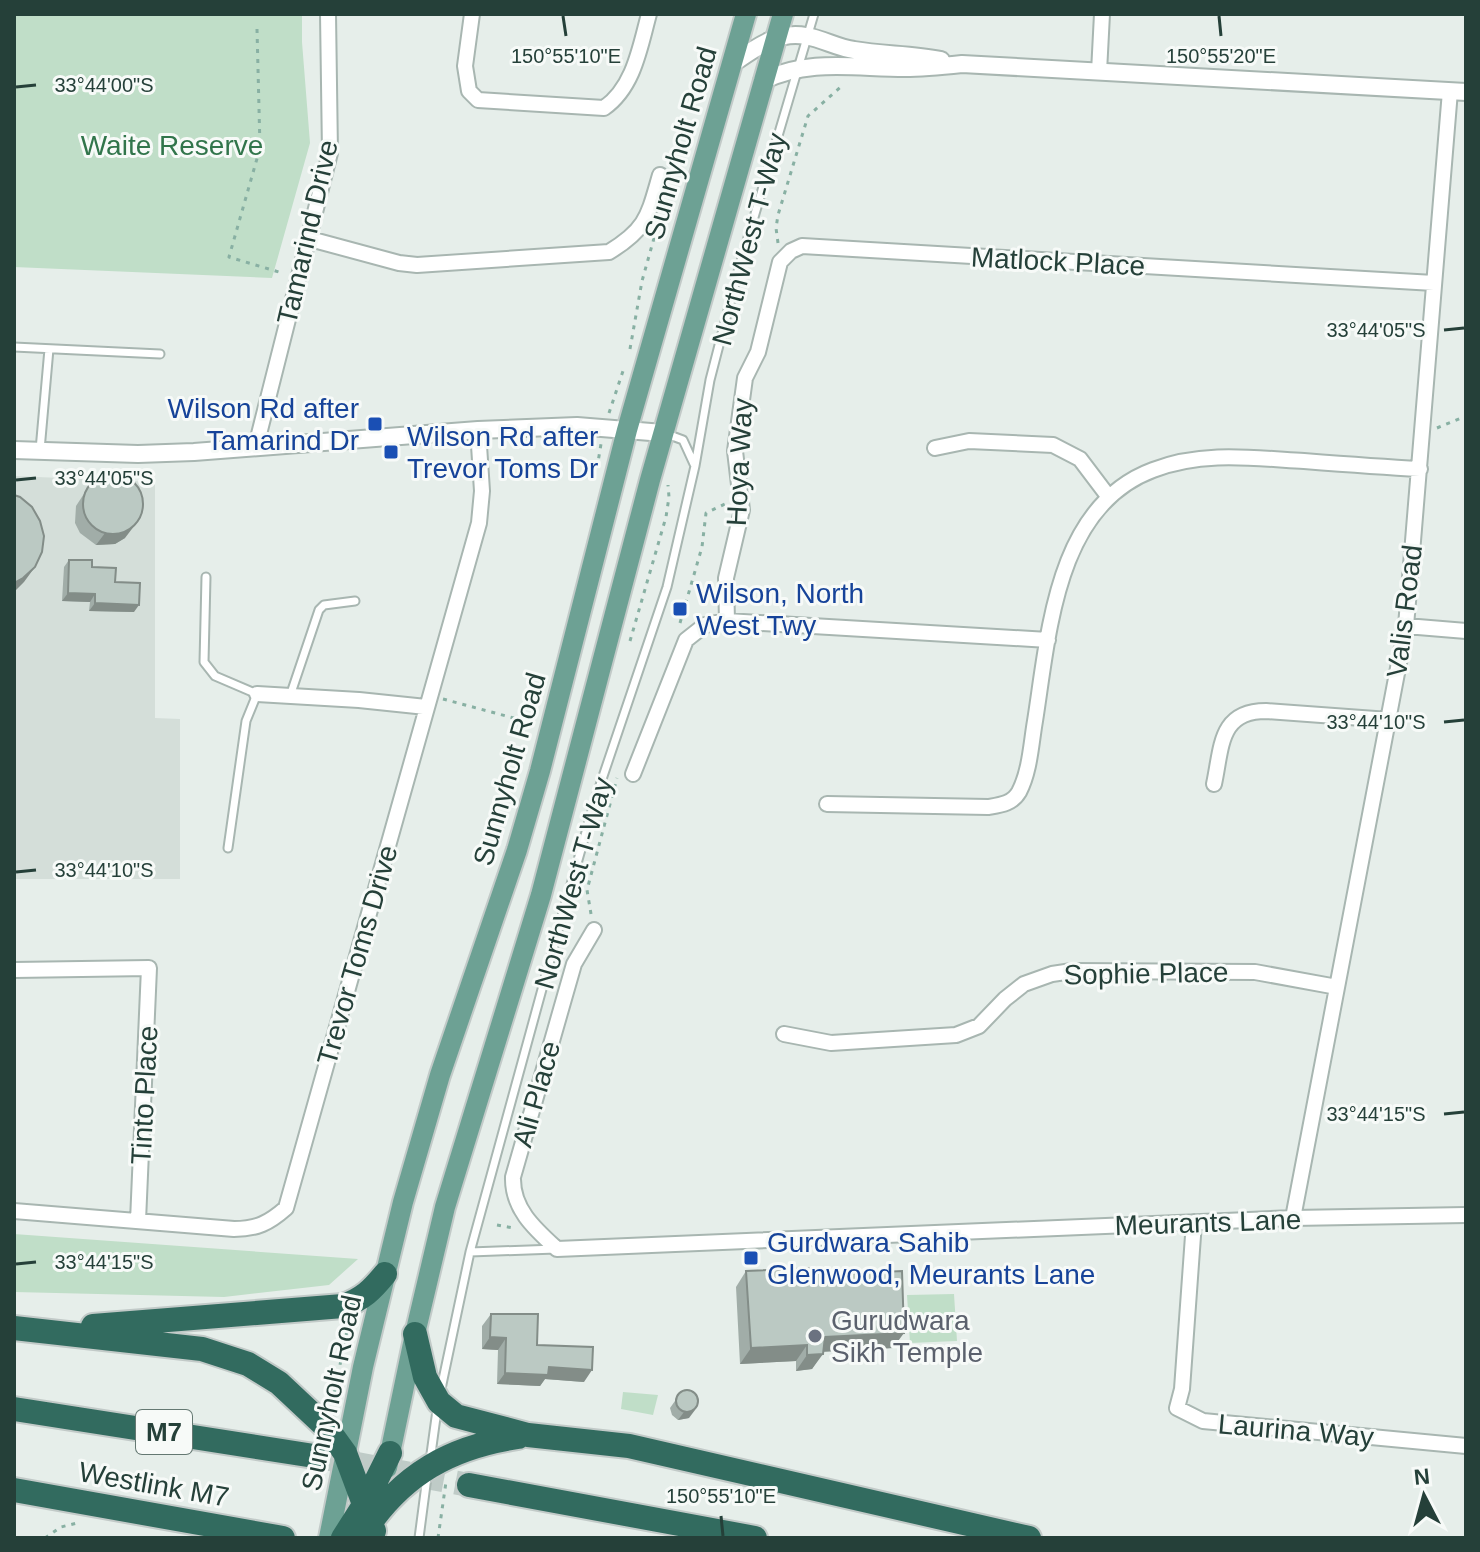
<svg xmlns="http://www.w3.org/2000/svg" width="1480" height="1552" font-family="Arial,sans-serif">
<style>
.built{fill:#d4ded9}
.green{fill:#c0dec8}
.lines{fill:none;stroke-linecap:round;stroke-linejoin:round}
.motorway-tunnel{stroke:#bfcbc7;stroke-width:24;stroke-dasharray:24 12;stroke-linecap:butt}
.service-casing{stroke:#a8b6b1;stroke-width:11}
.minor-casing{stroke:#a8b6b1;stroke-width:18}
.tertiary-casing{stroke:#a8b6b1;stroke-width:20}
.primary-casing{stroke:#c2cac8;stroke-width:24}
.motorway-casing{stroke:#c2cac8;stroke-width:28}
.path{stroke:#88b0a3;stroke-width:3;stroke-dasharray:4 6;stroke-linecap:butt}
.service{stroke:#fff;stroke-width:7}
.minor{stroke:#fff;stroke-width:14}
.tertiary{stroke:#fff;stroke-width:16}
.primary{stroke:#6da194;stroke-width:20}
.motorway{stroke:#326b5f;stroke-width:24}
.wall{fill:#a1ada8}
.shaded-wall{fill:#838d88}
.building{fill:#bbc9c3;stroke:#838d88;stroke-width:2}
.ticks{fill:none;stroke:#254039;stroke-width:3}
.transit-dot{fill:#1a4fb4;stroke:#f7faf8;stroke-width:3}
.worship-dot{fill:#6b7280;stroke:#f7faf8;stroke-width:3}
.labels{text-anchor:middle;stroke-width:6;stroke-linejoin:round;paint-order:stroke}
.shield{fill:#f7faf8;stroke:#647872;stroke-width:2}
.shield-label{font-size:26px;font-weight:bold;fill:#254039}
.street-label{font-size:28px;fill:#254039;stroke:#f7faf8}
.park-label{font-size:28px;fill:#31754b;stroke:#f7faf8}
.transit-label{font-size:28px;fill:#164399;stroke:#f7faf8;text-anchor:start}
.worship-label{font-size:28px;fill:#5b616d;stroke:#f7faf8;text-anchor:start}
.ticks-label{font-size:20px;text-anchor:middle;fill:#254039;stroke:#f7faf8;stroke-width:6;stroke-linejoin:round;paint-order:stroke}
</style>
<rect width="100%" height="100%" fill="#e6eeea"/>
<path class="built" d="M14 476 155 482V718L180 719V879H14Z"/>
<path class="green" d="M14 14H302V42L310 143 272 278 14 267Z
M14 1234 358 1259 329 1285 224 1297 14 1292Z
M954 1294 957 1341 910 1343 907 1295Z
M623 1392 658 1395 653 1415 621 1409Z"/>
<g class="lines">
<path class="motorway-tunnel" d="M314 1456 469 1485"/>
<g class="service-casing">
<path id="service" d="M14 347 160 354
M664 433 683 440 694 464
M40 450 49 349
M206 577 204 662 215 676 257 694 246 721 228 848
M290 696 319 610 324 605 355 601
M470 1252 556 1249
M441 1389 470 1252 564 909 596 797 667 587 695 466 710 380 739 268 814 14
M430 1461 437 1410
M419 1538 427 1477"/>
</g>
<g class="minor-casing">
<path id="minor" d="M472 14 465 66 469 91 478 100 604 108C634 87 640 47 649 14
M1099 72 1102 14
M310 239 399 263 417 265 609 252C647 229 648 216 660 175
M256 446 330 153 328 14
M935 448 969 441 1053 445 1080 459 1108 496
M727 621 726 578 742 510 735 451 745 378 758 352 780 262 791 251 802 246 1434 283
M1406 626 1466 631
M257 694 359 700 426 707
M633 774 686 640 705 625 727 621 1048 640
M1214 784C1222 747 1219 711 1266 711L1389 720
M827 804 988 807C1000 805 1012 804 1019 792 1030 771 1031 744 1035 721 1049 632 1056 506 1153 470 1202 451 1253 458 1304 461 1342 464 1381 467 1420 469
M594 930 574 964 513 1177C512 1209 535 1229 557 1249L1293 1218 1466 1215
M14 970 149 968 138 1221
M784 1034 831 1043 956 1035 979 1026 1005 999 1024 984 1052 974 1072 971 1255 972 1337 987
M14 1211 234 1229C257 1229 269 1223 286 1208L479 523 482 491 478 430
M1293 1218 1406 626 1450 91
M1194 1222 1182 1389 1177 1408 1203 1421 1466 1446"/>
</g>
<g class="tertiary-casing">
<path id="tertiary" d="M732 64C754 49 778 30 806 36 823 39 838 48 854 50 883 55 912 54 941 60
M762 81C809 58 855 68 905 68 924 68 943 66 962 64L1466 92
M14 450 138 454 194 452 478 430 577 426 663 433"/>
</g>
<g class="primary-casing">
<path id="primary" d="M387 1468 415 1334 445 1207 541 895 650 480 783 14
M329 1538 363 1367 403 1202 440 1075 517 850 540 771 627 430 746 14"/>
</g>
<g class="motorway-casing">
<path id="motorway" d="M93 1326 343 1306C363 1299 372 1290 385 1274
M14 1328 202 1349 248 1364 279 1383 327 1428 345 1453 374 1531
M415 1334 425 1377 439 1402 456 1416 528 1435 629 1446 1029 1538
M14 1409 314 1456
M469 1485 755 1538
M14 1490 283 1538
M364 1532C402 1474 451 1447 518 1437
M343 1538 364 1505 390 1453"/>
</g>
<path class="path" d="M257 29 260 148 229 257 279 272
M778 243 776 228 778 215 808 116 844 84
M630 349 642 281 656 231
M609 413 623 371
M1437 428 1466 416
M597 468 601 444
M680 623 702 547 706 513 727 503
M630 641 666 517 669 497 668 485
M443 699 532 723
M591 914 587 890 617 778
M497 1225 513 1228
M332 1404 348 1326
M45 1538 61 1527 77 1523
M438 1538 446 1482"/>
<use href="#service" class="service"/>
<use href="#minor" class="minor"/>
<use href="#tertiary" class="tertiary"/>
<use href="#primary" class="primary"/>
<use href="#motorway" class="motorway"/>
</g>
<path class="wall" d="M91 483 125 538 115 544 96 545 80 533 75 523 76 506Z
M69 560 92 567 115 582 134 612 89 611 90 602 62 601 64 567Z
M746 1271 820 1275 893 1348 823 1352 812 1369 796 1371V1361L740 1364 736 1287Z
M491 1314 537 1345 584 1382 545 1379 540 1386 497 1384 498 1350 482 1349V1326Z
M682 1391 689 1418 678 1420 672 1415 670 1408Z"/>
<path class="shaded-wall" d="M141 517 125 538 115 544 96 545 105 533Z
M35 567 24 582 14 592V583Z
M68 593 95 594 90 602 62 601Z
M95 603 139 605 134 612 89 611Z
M904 1333 893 1348 814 1352 825 1337Z
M490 1337 506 1338 498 1350 482 1349Z
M807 1345 796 1361 740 1364 751 1348Z
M823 1354 812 1369 796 1371 807 1355Z
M549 1367 592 1370 584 1382 545 1379 540 1386 497 1384 505 1373Z
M695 1410 689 1418 678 1420 684 1412Z"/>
<path class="building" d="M83 504a30 30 0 1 1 60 0a30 30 0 1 1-60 0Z
M14 495 20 497 32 507 40 521 44 536 42 552 35 567 23 578 14 583Z
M69 560H92V567L116 568 115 582 140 583 139 605 95 603V594L68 593Z
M819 1268 820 1275 902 1271 904 1333 825 1337 823 1354 807 1355V1345L751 1348 746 1271Z
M491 1314H538L537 1345 593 1347 592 1370 549 1367 548 1375 505 1373 506 1338 490 1337Z
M676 1401a11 11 0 1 1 22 0a11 11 0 1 1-22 0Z"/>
<path class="ticks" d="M563 16 566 36M1219 16 1221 36M16 87 36 85M1444 330 1464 328M16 480 36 478M1444 722 1464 720M16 872 36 870M1444 1114 1464 1112M16 1264 36 1262M721 1516 723 1536"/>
<g class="transit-dot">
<rect x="367" y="416" width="16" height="16" rx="4"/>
<rect x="383" y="444" width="16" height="16" rx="4"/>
<rect x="672" y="601" width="16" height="16" rx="4"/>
<rect x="743" y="1250" width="16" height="16" rx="4"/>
</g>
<circle class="worship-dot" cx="815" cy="1336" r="8"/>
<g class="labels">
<rect class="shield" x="136" y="1410" width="56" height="44" rx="6"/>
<g class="shield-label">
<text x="164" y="1441">M7</text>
</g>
<g class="street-label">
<text transform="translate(680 143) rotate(-74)" y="10">Sunnyholt Road</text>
<text transform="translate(307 232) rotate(-77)" y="10">Tamarind Drive</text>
<text transform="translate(749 239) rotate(-75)" y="10">NorthWest T-Way</text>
<text transform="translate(1058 261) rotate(3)" y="10">Matlock Place</text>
<text transform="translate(739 462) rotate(-87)" y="10">Hoya Way</text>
<text transform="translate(1404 611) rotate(-83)" y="10">Valis Road</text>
<text transform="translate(509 769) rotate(-74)" y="10">Sunnyholt Road</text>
<text transform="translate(573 883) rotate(-74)" y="10">NorthWest T-Way</text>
<text transform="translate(357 955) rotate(-74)" y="10">Trevor Toms Drive</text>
<text transform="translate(1146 973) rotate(-1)" y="10">Sophie Place</text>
<text transform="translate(536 1094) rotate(-74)" y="10">Ali Place</text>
<text transform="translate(144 1095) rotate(-87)" y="10">Tinto Place</text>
<text transform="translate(1208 1222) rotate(-2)" y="10">Meurants Lane</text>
<text transform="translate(331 1393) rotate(-78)" y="10">Sunnyholt Road</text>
<text transform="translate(1296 1430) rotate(5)" y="10">Laurina Way</text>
<text transform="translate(154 1484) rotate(10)" y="10">Westlink M7</text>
</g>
<g class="park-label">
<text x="172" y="155">Waite Reserve</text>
</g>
<g class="transit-label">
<text x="359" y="418" text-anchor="end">Wilson Rd after<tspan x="359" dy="32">Tamarind Dr</tspan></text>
<text x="407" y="446">Wilson Rd after<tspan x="407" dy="32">Trevor Toms Dr</tspan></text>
<text x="696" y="603">Wilson, North<tspan x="696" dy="32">West Twy</tspan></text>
<text x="767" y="1252">Gurdwara Sahib<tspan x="767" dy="32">Glenwood, Meurants Lane</tspan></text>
</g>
<g class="worship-label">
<text x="831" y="1330">Gurudwara<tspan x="831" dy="32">Sikh Temple</tspan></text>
</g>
</g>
<g class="ticks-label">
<text x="566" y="63">150°55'10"E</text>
<text x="1221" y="63">150°55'20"E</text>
<text x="104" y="92">33°44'00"S</text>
<text x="1376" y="337">33°44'05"S</text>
<text x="104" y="485">33°44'05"S</text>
<text x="1376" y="729">33°44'10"S</text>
<text x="104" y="877">33°44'10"S</text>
<text x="1376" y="1121">33°44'15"S</text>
<text x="104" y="1269">33°44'15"S</text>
<text x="721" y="1503">150°55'10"E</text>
</g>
<rect width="1480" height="1552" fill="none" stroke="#254039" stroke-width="32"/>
<g transform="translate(1424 1496) rotate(354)" stroke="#f7faf8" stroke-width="6" paint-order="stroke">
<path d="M0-6L14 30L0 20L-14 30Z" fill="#254039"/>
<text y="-12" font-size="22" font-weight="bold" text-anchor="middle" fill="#254039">N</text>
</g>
</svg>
